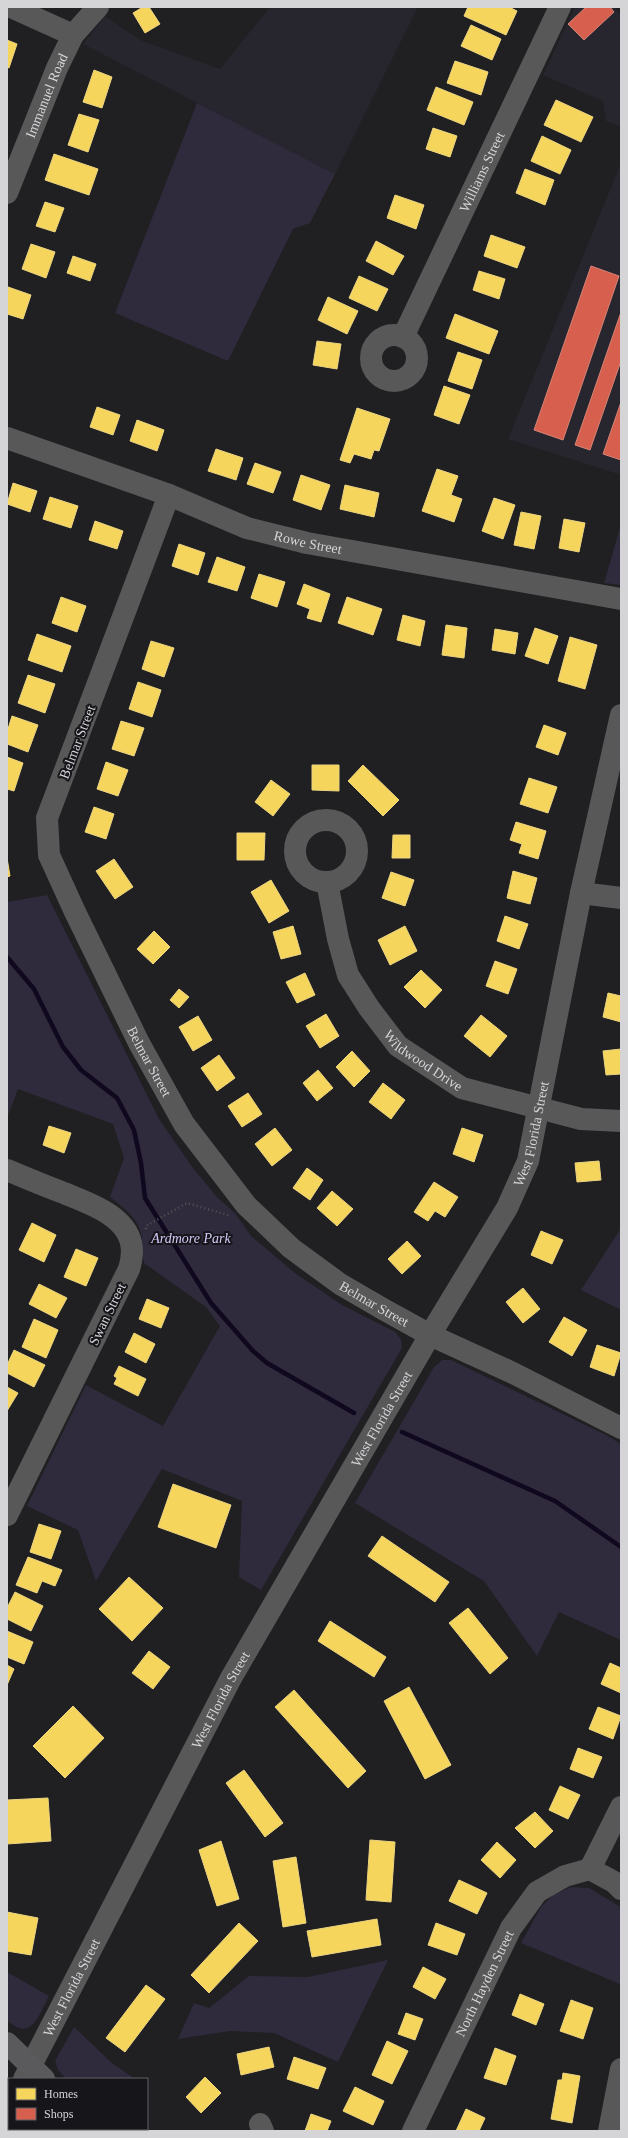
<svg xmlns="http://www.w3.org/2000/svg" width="628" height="2138" font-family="Georgia,serif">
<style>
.built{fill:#27252e}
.green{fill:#2f2a3c}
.homes{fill:#f6d55c;stroke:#ecd581}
.shops{fill:#d6604d;stroke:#d68376}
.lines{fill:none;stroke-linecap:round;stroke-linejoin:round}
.stream{stroke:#10081f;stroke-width:4.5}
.path{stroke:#565557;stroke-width:2.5;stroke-dasharray:1 3;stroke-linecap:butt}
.minor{stroke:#585859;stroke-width:22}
.major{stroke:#5a595b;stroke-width:22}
.labels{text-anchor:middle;stroke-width:4;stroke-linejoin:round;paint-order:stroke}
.street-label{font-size:14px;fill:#d5d4d7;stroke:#161519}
.park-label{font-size:14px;font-style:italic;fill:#d5cbfb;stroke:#161519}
</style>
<rect width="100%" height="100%" fill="#201f22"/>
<path class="built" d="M270 7H418L335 174 83 44 105 16 140 40 220 69Z
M575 7H614L621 15V127L606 121 603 101 543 75Z
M621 163V475L508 439Z"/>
<path class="green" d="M197 103 335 174 310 223 293 229 228 361 115 313Z
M621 524V585L604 583Z
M47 895 159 1119 193 1168 217 1197 235 1213 251 1236 295 1273 342 1305 395 1332 401 1339 402 1348 261 1590 239 1577 242 1501 162 1469 96 1581 78 1530 27 1506 86 1385 163 1426 220 1326 206 1307 144 1263C142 1254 142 1247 142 1238 140 1220 124 1208 110 1197L124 1158 113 1124 18 1089 7 1118V902Z
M621 1228V1310L581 1290Z
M442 1360H451L606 1435 621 1444V1640L559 1612 537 1656 484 1581 355 1503 434 1367Z
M571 1887 589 1888 619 1906 621 1910 620 1984 521 1943 541 1907 553 1895Z
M388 1960 338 2062 274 2033 230 2031 178 2039 194 2003 209 2008 249 1976 308 1977Z
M7 1972 49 1996C39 2015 31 2043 7 2020Z
M74 2027 112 2063 135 2079H66L58 2070 55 2061Z"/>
<path class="homes" d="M143 7H149L160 24 145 33 133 13Z
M468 7H509L517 11 506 35 464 16Z
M471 25 501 39 492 60 461 46Z
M7 40 17 44 9 68 7 67Z
M455 61 488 72 481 95 447 83Z
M94 70 112 77 102 108 83 102Z
M436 87 473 102 464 125 427 110Z
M556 100 593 117 581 142 544 125Z
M79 114 99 120 88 152 68 145Z
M433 128 457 136 450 157 426 149Z
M542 136 571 150 560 174 531 161Z
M54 154 98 169 89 195 45 180Z
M525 169 554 180 545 205 516 193Z
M395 195 424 205 416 229 387 218Z
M45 202 64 208 55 232 36 226Z
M491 235 525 247 517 268 484 256Z
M376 241 404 256 393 275 366 261Z
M31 244 55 252 46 278 22 269Z
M73 256 96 264 90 281 67 273Z
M479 271 505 279 499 299 473 290Z
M359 276 388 289 377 311 349 298Z
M8 287 31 295 23 319 7 314Z
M328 297 358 311 347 334 318 320Z
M455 314 498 331 489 354 446 338Z
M317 341 341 344 337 369 313 365Z
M458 352 482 360 472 389 448 381Z
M444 386 470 395 459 424 434 415Z
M97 407 120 415 113 435 90 427Z
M357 408 390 419 379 451 374 450 371 459 354 454 350 463 340 460Z
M137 420 164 430 157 451 130 441Z
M216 449 243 458 236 480 208 471Z
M255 463 281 472 273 493 247 484Z
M437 469 458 476 451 495 462 499 454 522 422 511Z
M301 475 330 485 321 510 293 500Z
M13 483 37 491 30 512 7 504Z
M345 485 379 493 374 517 340 509Z
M50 497 78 506 71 528 43 519Z
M494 498 515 505 503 539 482 531Z
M521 512 541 516 534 549 514 545Z
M564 519 585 523 579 552 559 548Z
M95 521 123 531 117 549 89 540Z
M179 544 205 553 198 575 172 566Z
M217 557 245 567 237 591 208 582Z
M259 574 285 582 277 607 251 598Z
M304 584 330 594 321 622 307 618 310 609 297 604Z
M61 597 86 606 77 632 52 623Z
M347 597 382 609 373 635 338 623Z
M403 615 425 621 420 646 397 640Z
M446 625 467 628 464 658 442 655Z
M535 628 558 636 548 664 525 656Z
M495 629 518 633 515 654 492 650Z
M37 634 71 646 62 672 28 660Z
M570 637 597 645 585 689 558 681Z
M151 641 174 648 164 677 142 669Z
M28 675 55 684 45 713 18 703Z
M138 682 161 690 152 717 129 709Z
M12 716 38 725 28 752 7 744V732Z
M121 721 144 728 134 756 112 749Z
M544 725 566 733 558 755 536 747Z
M7 757 23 763 14 791 7 789Z
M106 762 128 770 118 796 97 789Z
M312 765H339V791L312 790Z
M363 765 399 800 383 816 348 781Z
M529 778 557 787 548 813 520 804Z
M271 780 290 794 273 816 255 802Z
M94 807 114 814 106 839 85 832Z
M516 822 546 831 538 859 519 853 522 844 510 840Z
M237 833H265L264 860H237Z
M393 835H410V858H392Z
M7 858 10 876 7 877Z
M114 859 133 887 115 899 96 871Z
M513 871 537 878 530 904 507 898Z
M391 872 414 880 405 906 382 898Z
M271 880 289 911 269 923 251 892Z
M505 916 528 924 519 949 497 941Z
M293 926 301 954 281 959 273 932Z
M405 926 417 951 390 965 378 940Z
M154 931 170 947 153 964 137 949Z
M495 961 517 969 508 994 486 986Z
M421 970 442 990 425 1008 404 987Z
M305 973 315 995 297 1003 286 982Z
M179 989 189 997 179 1008 170 1000Z
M608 993 621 996V1022L603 1017Z
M326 1014 339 1036 320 1048 306 1026Z
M481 1015 507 1036 490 1057 464 1036Z
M198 1016 212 1040 193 1051 179 1027Z
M621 1049V1074L606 1075 603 1051Z
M352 1051 370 1071 354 1087 336 1067Z
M219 1055 235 1078 217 1091 201 1068Z
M318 1070 333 1088 317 1101 303 1083Z
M383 1083 405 1100 391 1119 369 1102Z
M248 1093 262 1114 242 1127 228 1106Z
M49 1126 71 1133 64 1153 43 1145Z
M275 1128 292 1150 272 1166 255 1144Z
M462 1128 483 1135 474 1162 453 1154Z
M599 1161 601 1180 577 1182 575 1163Z
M307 1168 323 1180 310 1200 293 1188Z
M434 1182 458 1197 445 1217 435 1211 428 1221 414 1212Z
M332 1191 353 1209 337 1226 317 1208Z
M32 1223 56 1235 44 1262 19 1250Z
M541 1231 563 1240 552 1264 531 1255Z
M407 1241 421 1256 402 1274 388 1259Z
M76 1249 98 1258 86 1286 64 1277Z
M39 1284 67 1298 56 1318 29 1304Z
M523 1288 540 1309 523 1323 506 1302Z
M147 1299 169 1308 161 1328 139 1319Z
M564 1317 587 1330 572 1356 549 1342Z
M34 1319 58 1330 46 1358 22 1347Z
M134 1333 155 1344 146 1363 125 1352Z
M597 1345 621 1353 614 1376 590 1367Z
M14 1350 45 1365 34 1387 7 1373V1365Z
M119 1366 146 1379 138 1396 114 1384 117 1378 114 1376Z
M7 1387 18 1393 7 1411Z
M173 1484 231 1505 216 1548 158 1527Z
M39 1524 61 1531 51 1559 30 1552Z
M382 1536 449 1582 435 1602 368 1556Z
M28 1557 62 1570 55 1586 42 1581 37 1593 16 1585Z
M129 1577 163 1608 132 1641 99 1609Z
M15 1592 43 1606 31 1631 7 1619V1608Z
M468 1608 508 1658 490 1674 449 1623Z
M330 1621 386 1657 374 1677 318 1641Z
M7 1631 33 1642 24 1664 7 1657Z
M149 1651 170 1667 153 1689 132 1673Z
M610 1663 621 1668V1693L601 1684Z
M7 1665 14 1669 7 1685Z
M409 1687 451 1765 425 1779 384 1701Z
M294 1690 366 1771 348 1788 275 1707Z
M73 1706 104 1738 65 1778 33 1746Z
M598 1707 621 1716 613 1739 589 1729Z
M578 1748 602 1757 593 1778 570 1769Z
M244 1770 283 1823 265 1837 226 1783Z
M560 1786 580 1795 568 1819 549 1810Z
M48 1798 51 1841 7 1844V1800Z
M535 1812 553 1831 535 1848 515 1828Z
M370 1840 395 1842 391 1902 366 1900Z
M221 1841 239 1899 217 1906 199 1850Z
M497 1842 516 1860 500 1878 481 1860Z
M296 1857 306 1923 283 1927 273 1861Z
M459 1880 487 1893 477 1914 449 1901Z
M7 1912 38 1918 31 1955 7 1951Z
M377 1919 381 1945 312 1957 307 1931Z
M239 1923 258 1941 209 1993 191 1975Z
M436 1923 465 1934 457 1955 428 1945Z
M423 1967 446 1979 435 1999 413 1987Z
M146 1985 165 1999 125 2052 106 2038Z
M520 1994 544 2004 536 2025 512 2015Z
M571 2000 593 2008 583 2039 560 2031Z
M406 2013 423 2019 415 2040 398 2034Z
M387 2041 408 2051 392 2084 372 2075Z
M269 2047 274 2067 241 2075 237 2054Z
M495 2048 516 2056 506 2085 484 2078Z
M294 2057 326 2068 318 2089 287 2079Z
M563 2073 580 2076 572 2123 551 2119 558 2080H562Z
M205 2077 221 2093 201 2113 186 2097Z
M355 2087 384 2101 373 2125 343 2111Z
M466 2109 485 2118 479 2131H456Z
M311 2114 331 2121 327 2131H305Z"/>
<path class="shops" d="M586 7H610L614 12 584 40 568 24Z
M591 266 619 276 563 440 534 430Z
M621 312V361L590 450 575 445Z
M621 402V460L603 454Z"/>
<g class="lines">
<path class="stream" d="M7 957 34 989 63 1047 81 1070 117 1098 134 1130 141 1163 145 1198 211 1303 253 1351 267 1363 354 1413
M402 1432 555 1501 621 1547"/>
<path class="path" d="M146 1229V1226L187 1203 231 1216"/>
<g class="minor">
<path d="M11 7 73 35"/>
<path id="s1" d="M7 193 57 68 73 35 98 7"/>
<circle cx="394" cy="358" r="23"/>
<path id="s2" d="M403 337 560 7"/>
<path id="s3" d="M7 438 169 495 247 528 307 543 621 599"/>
<path id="s4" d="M169 495 47 818 49 855 75 912 139 1043 184 1124 246 1205 291 1248 340 1284 383 1309 430 1335 513 1373 621 1428"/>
<circle cx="326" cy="851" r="31"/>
<path id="s5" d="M327 882 338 939 348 975 369 1008 398 1046 462 1088 581 1119 621 1121"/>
<path d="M581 893 621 898"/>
<path d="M7 1170C26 1178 45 1186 64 1193 98 1207 144 1222 129 1269L7 1515"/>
<path d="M590 1869 621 1807"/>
<path d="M590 1869 614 1882 621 1889"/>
<path id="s6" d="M24 2079 231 1678 430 1335 507 1208 528 1161 581 893 621 715"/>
<path d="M260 2124 263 2131"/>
<path id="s7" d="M413 2131 511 1928 537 1892 565 1876 590 1869"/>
<path d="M609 2131 621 2069"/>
</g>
<path class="major" d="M7 2043 44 2079
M7 2102 9 2104
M32 2129 34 2131
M88 2129 90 2131"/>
</g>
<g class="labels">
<g class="street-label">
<text dy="5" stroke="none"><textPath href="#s1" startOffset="105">Immanuel Road</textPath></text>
<text dy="5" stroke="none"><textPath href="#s2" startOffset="183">Williams Street</textPath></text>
<text dy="5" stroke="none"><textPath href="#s3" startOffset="319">Rowe Street</textPath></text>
<text transform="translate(77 742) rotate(-69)" y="5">Belmar Street</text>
<text dy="5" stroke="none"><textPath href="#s5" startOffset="211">Wildwood Drive</textPath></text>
<text dy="5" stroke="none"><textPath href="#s4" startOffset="612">Belmar Street</textPath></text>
<text dy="5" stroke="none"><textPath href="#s6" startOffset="1075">West Florida Street</textPath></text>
<text dy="5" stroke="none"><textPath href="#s4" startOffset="948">Belmar Street</textPath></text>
<text transform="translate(107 1314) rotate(-64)" y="5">Swan Street</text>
<text dy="5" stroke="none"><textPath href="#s6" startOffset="751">West Florida Street</textPath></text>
<text dy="5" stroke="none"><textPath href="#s6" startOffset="427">West Florida Street</textPath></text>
<text dy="5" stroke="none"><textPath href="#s7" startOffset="164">North Hayden Street</textPath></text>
<text dy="5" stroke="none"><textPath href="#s6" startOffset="103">West Florida Street</textPath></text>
</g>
<g class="park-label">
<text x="191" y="1243">Ardmore Park</text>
</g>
</g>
<rect width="628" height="2138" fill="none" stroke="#d5d4d7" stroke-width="16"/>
<rect x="8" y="2078" width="140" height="52" fill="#161519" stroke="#626165"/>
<rect x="16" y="2088" width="20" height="12" fill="#f6d55c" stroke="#626165"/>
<text x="44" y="2098" font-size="12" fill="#d5d4d7">Homes</text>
<rect x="16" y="2108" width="20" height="12" fill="#d6604d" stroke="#626165"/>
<text x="44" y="2118" font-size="12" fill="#d5d4d7">Shops</text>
</svg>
